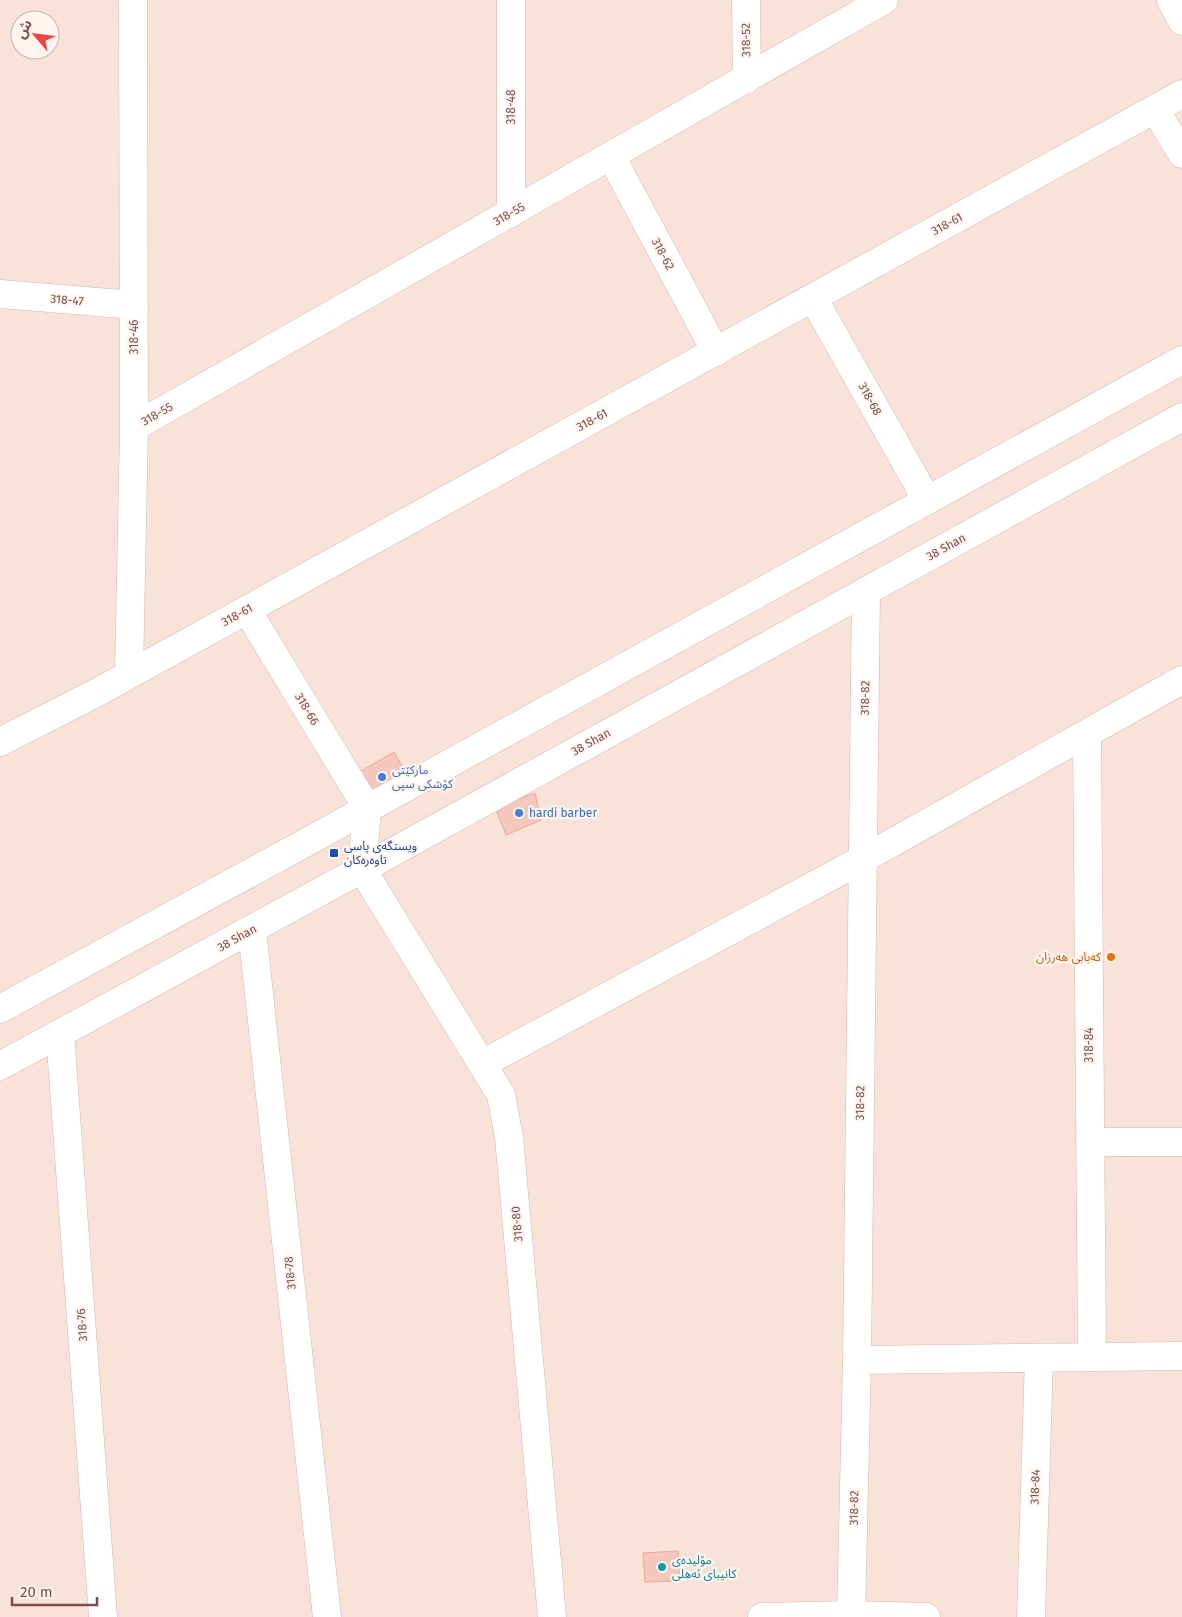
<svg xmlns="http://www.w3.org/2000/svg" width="1182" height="1617" font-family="'Fira Sans','Noto Sans Arabic',sans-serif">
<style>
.residential{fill:#f9e3d8;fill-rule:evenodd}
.building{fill:#f6c7bd;stroke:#eaa89b}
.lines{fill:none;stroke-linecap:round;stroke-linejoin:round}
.minor-casing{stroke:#d4b6ae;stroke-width:29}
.tertiary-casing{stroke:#d4b6ae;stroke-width:29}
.minor{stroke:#fff;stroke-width:28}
.tertiary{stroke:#fff;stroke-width:28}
.shop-dot{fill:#3f7fe0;stroke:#fff5f0;stroke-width:2}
.transit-dot{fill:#1a4fb4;stroke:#fff5f0;stroke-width:2}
.food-dot{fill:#e8710a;stroke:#fff5f0;stroke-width:2}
.culture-dot{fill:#0f9aa8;stroke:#fff5f0;stroke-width:2}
.labels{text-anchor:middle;stroke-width:4.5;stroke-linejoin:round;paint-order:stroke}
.street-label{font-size:12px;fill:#7b4f49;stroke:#fff5f0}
.shop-label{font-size:12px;fill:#366cbe;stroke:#fff5f0;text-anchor:start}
.transit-label{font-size:12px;fill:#164399;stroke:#fff5f0;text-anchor:start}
.food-label{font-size:12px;fill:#c56008;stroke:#fff5f0;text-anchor:end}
.culture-label{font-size:12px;fill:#0d838f;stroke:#fff5f0;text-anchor:start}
</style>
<rect width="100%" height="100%" fill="#fef0e8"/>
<path class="residential" d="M0 0H1182V1617H0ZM20 20H50V50H20Z"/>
<path class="building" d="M394 752 410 779 369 802 354 775Z
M535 793 541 820 506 835 495 807Z
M678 1551 680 1581 645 1582 643 1553Z"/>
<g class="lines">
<g class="minor-casing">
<path id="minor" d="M746 0 747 79
M1171 0 1182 21
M1155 109 1182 154
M611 156 716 352
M511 213V0
M0 294 134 305
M813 298 927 500
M134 427 884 0
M247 610 367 808
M129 674 134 427 133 0
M1087 734 1092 1357
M0 742 96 693 1182 94
M362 869 501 1095 509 1137 552 1617
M252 930 327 1617
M60 1034 103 1617
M482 1064 863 859 1182 680
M1090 1142H1182
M857 1360 1182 1356
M851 1615 857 1360 866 591
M1031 1617 1039 1358"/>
</g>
<g class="tertiary-casing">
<path id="tertiary" d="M362 869 367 808
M0 1009 305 843 1182 360
M0 1066 362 869 1182 417
M762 1617 851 1615 926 1617"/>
</g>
<use href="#minor" class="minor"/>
<use href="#tertiary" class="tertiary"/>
</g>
<g class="shop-dot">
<circle cx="382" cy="777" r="5"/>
<circle cx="519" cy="813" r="5"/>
</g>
<rect class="transit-dot" x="329" y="848" width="10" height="10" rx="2.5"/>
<circle class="food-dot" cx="1111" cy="957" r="5"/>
<circle class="culture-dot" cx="662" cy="1567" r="5"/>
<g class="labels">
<g class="street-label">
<text transform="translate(746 40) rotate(-91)" y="4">318-52</text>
<text transform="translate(511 107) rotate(-90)" y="4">318-48</text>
<text transform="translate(509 214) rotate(-30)" y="4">318-55</text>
<text transform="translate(947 224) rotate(-29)" y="4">318-61</text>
<text transform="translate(663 254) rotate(62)" y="4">318-62</text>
<text transform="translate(67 300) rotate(5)" y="4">318-47</text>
<text transform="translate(134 337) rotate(-90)" y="4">318-46</text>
<text transform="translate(870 399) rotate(61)" y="4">318-68</text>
<text transform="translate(157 414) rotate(-30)" y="4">318-55</text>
<text transform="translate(592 420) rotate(-29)" y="4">318-61</text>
<text transform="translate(946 547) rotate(-29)" y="4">38 Shan</text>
<text transform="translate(237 615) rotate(-29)" y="4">318-61</text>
<text transform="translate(865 698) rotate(-89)" y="4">318-82</text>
<text transform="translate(307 709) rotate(59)" y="4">318-66</text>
<text transform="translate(591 742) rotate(-29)" y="4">38 Shan</text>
<text transform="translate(237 938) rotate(-29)" y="4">38 Shan</text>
<text transform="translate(1089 1045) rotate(-90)" y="4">318-84</text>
<text transform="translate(860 1103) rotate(-89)" y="4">318-82</text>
<text transform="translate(517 1224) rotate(-95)" y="4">318-80</text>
<text transform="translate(290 1273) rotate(-96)" y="4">318-78</text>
<text transform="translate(82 1325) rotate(-94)" y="4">318-76</text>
<text transform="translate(1035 1487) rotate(-88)" y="4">318-84</text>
<text transform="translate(854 1508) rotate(-89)" y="4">318-82</text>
</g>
<g class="shop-label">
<text x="392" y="774">مارکێتی<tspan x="392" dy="14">کۆشکی سپی</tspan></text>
<text x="529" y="817">hardi barber</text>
</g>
<g class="transit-label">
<text x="344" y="850">ویستگەی پاسی<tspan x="344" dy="14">تاوەرەکان</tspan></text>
</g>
<g class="food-label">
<text x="1101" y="961">کەبابی هەرزان</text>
</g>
<g class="culture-label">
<text x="672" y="1564">مۆلیدەی<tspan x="672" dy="14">کانیبای ئەهلی</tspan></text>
</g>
</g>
<g transform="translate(35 35) rotate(298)"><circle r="24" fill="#fff5f0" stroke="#cab3ad"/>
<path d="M0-4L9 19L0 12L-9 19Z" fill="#f14344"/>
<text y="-8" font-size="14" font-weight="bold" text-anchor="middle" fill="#7b4f49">ش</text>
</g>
<path d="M12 1597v8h85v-8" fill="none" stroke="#7b4f49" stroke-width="2.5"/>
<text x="20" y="1597" font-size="15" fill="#7b4f49" stroke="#fff5f0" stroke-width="4" paint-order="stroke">20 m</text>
</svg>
